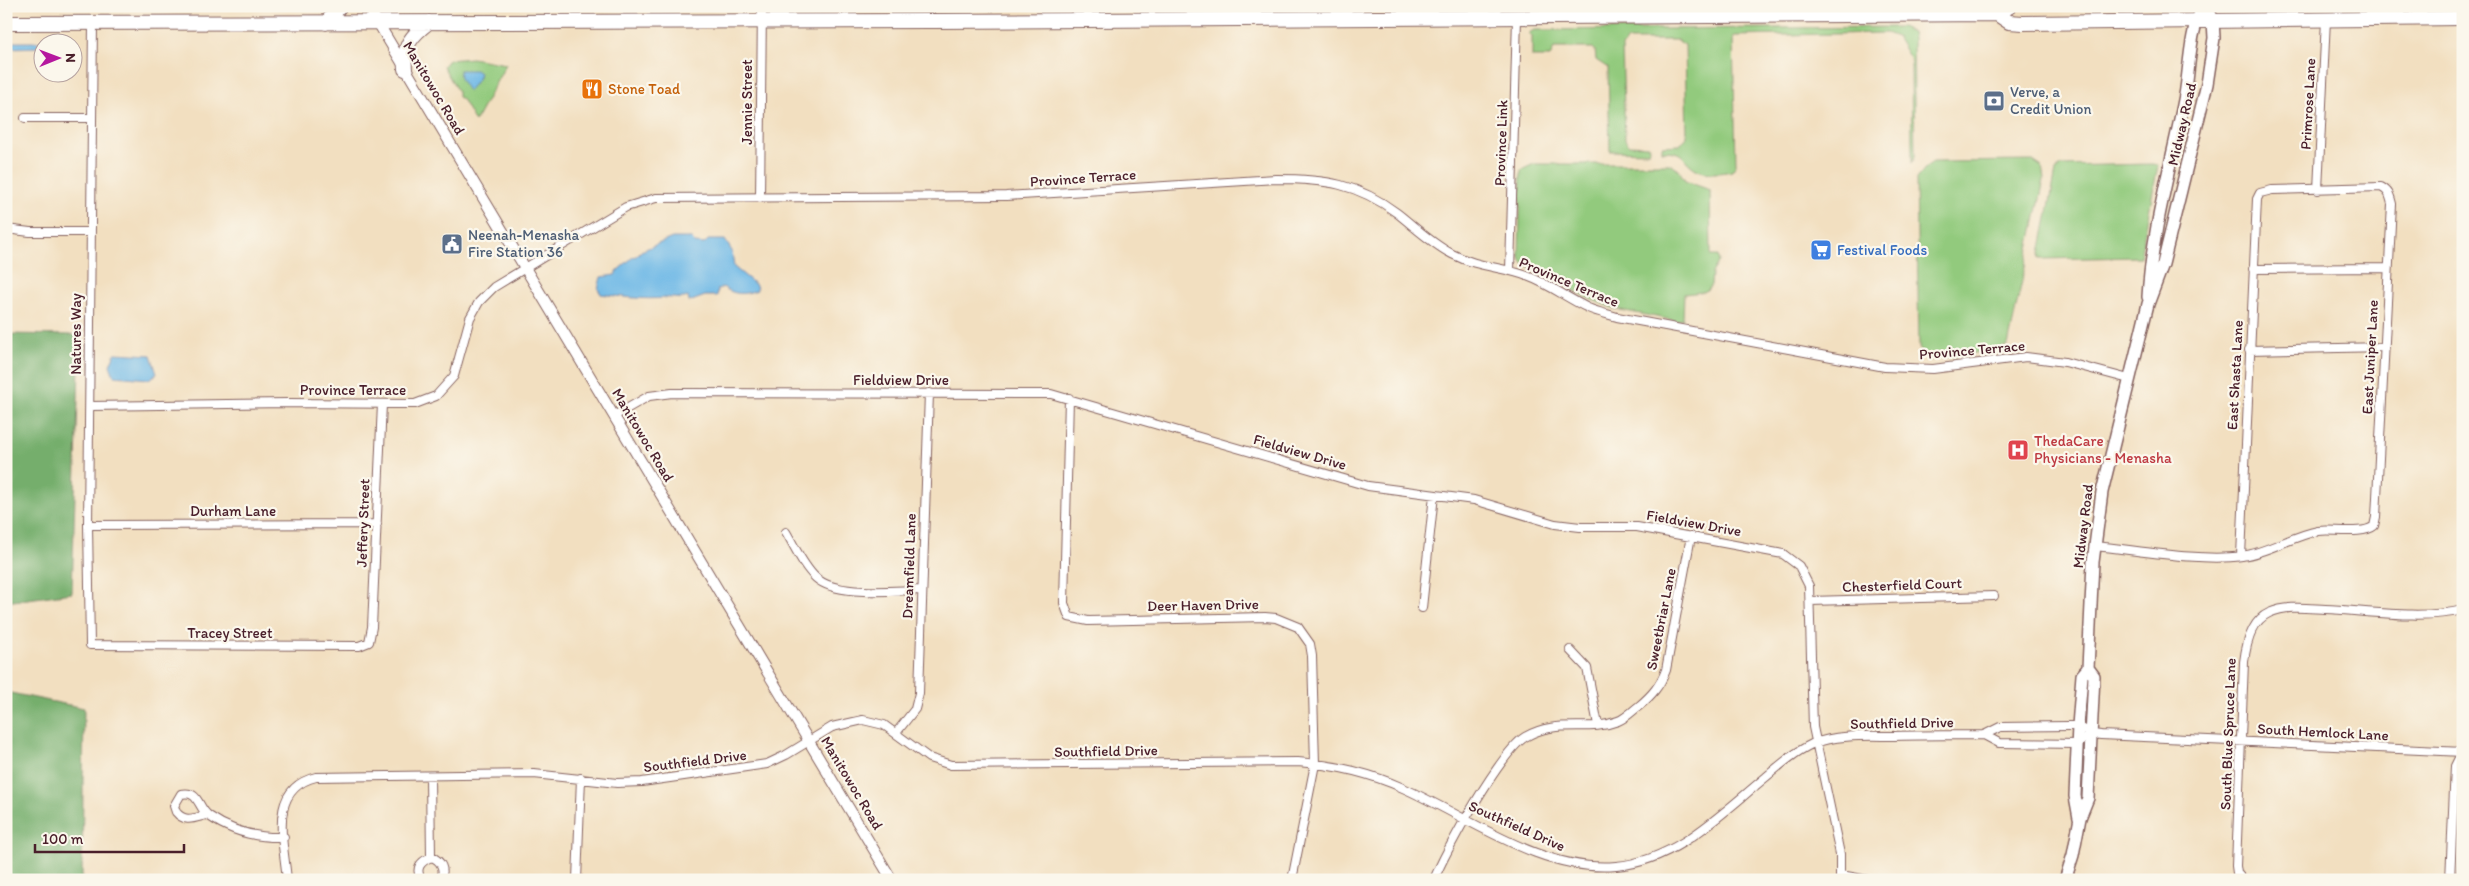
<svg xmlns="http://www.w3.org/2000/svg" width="2469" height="886" font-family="Itim,sans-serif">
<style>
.green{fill:#92ca7d;stroke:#6e7454}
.forest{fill:#75ae6c;stroke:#60664c}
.water{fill:#6db8e6;stroke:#5c6c88}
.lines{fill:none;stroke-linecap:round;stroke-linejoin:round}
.minor-casing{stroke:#85625f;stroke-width:10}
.tertiary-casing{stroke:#85625f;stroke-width:12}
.secondary-casing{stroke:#85625f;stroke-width:14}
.trunk-casing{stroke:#85625f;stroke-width:16}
.minor{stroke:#fff;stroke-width:8}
.tertiary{stroke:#fff;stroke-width:10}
.secondary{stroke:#fff;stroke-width:11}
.trunk{stroke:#fff;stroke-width:14}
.labels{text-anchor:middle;stroke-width:4.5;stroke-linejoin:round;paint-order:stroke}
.street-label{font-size:15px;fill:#4a1f2b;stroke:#fbf7ec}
.food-label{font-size:15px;fill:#c56008;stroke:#fbf7ec;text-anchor:start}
.service-label{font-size:15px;fill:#4e5e75;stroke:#fbf7ec;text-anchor:start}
.shop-label{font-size:15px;fill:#366cbe;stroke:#fbf7ec;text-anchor:start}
.health-label{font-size:15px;fill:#be3a42;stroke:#fbf7ec;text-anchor:start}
</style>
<rect width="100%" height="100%" fill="#fbf7ec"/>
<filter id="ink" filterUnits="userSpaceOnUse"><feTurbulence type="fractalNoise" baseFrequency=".02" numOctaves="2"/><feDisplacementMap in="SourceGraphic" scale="10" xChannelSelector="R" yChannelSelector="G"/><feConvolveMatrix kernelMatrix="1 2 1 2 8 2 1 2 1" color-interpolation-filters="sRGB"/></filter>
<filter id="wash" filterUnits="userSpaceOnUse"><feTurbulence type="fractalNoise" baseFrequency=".0096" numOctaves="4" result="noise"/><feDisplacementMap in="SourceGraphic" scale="20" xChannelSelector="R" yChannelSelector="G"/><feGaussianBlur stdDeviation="1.12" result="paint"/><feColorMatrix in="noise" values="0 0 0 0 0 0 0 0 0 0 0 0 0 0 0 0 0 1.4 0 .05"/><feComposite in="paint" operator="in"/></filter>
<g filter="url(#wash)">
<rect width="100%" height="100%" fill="#f2dfc0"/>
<path class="green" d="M1901 27 1912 32 1913 38 1915 157 1912 163 1911 60 1897 37 1886 33 1735 36 1733 37 1736 165 1732 171C1722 173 1706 175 1696 169 1680 159 1687 151 1662 151V146L1680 145 1687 137 1685 45 1677 40H1627L1622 47 1625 140 1629 145 1649 146V152L1610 151 1608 68 1596 60 1595 50 1593 48H1554L1550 57H1532V36L1529 33 1534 30Z
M472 58 506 64 475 122 462 99 458 97V92L443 66 448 60Z
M2033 161 2042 167 2044 180 2008 345 2000 349 1931 360 1921 352 1919 347 1916 179 1927 166 1933 162Z
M1534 164H1670L1679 170 1685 181 1710 190 1711 256H1718L1719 261 1712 273 1711 285 1708 289 1703 292 1684 294 1683 319 1677 321 1615 309 1590 299 1522 263 1519 255 1521 170Z
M2152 164 2158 165 2157 171 2140 257 2039 259 2056 171 2060 166Z"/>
<path class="forest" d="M6 334 80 335 72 593 6 602Z
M6 692 84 708 82 880H6Z"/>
<path class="water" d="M6 42H77V47H73L72 42H42V47L6 48Z
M460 70H476L480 73 478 79 468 91C464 84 457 78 460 70Z
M672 238H690L695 243 704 244 708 240H725L732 251 734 267 756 285 757 290C744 295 734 295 723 287L718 289 717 296H705L689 302 688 297C678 300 675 297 665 298 644 300 622 297 601 294L598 289 601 277 615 275 617 271 633 257 636 256 641 251Z
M115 353 151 355 157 374 149 379 114 376 110 365Z"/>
</g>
<g filter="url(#ink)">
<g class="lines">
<g class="minor-casing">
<path id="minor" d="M93 22 88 525 90 645 359 646 369 642 372 627 382 404
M25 118H92
M2318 190 2326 19
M760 198 762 6
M6 229 30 232H91
M2253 269 2388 268
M1510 271 1517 17
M2249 350 2385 347
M1069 398 1064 603 1069 617 1088 621 1265 617 1276 618 1298 627 1310 644 1312 656 1315 764 1292 880
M90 406 289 403 415 404 436 396 454 376 470 318 479 302 494 287 626 207 656 198 1006 196 1276 179C1324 179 1357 183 1397 213 1415 227 1431 243 1452 254 1479 268 1501 266 1527 276 1549 284 1567 298 1588 308 1597 312 1607 314 1617 317L1885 367 1933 369 2026 357 2065 362 2129 379
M614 416 649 396 672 393 1051 394 1368 486 1474 500 1555 524 1580 527H1637L1783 554 1799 566 1809 586 1813 727 1840 854V880
M88 525 377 524
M786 532C795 547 803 566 816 578 837 597 894 590 922 590
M2095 546C2137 550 2201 562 2242 556 2269 552 2292 536 2318 531 2332 529 2363 535 2374 526L2376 517 2392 204C2390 196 2389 191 2381 187L2272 190 2260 193 2257 199 2241 556
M1810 601 1994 596
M1422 608 1434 495
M1570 650 1587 668 1598 725
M896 733 915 709 919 693 929 393
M1984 735 1999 743 2077 744 2092 734
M430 776 431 857
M206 815C194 818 185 823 176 812L174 806 181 794C200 790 197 808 209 816 232 832 256 838 284 837
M1841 875 1868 880
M287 880C284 842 267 789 316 777L534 774 617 783 642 782 767 764 786 755 832 727 863 720 884 725 929 758 951 765 1298 762C1334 765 1370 773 1403 788 1469 817 1542 873 1616 866 1676 861 1722 813 1766 777 1780 765 1795 752 1812 744 1837 734 1868 736 1894 736 1924 735 1954 735 1984 735L2000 727 2069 726H2078L2092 734 2101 735 2463 752
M421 880C415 868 420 862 431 857 441 860 446 870 440 880
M577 880 581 778
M1434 880C1444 852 1502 751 1525 737 1557 718 1587 733 1618 721 1626 718 1632 711 1639 706 1652 695 1660 686 1666 670L1691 536
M2243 880 2237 873 2236 866 2244 662C2246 645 2251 621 2269 613 2287 605 2306 608 2325 609 2368 611 2421 620 2463 610
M2450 880 2455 766 2462 752
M2461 880 2463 854"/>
</g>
<g class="tertiary-casing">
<path id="tertiary" d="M368 6 892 880"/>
</g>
<g class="secondary-casing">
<path id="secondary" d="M2148 297C2152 229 2172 162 2185 95 2190 66 2189 33 2203 6
M2079 818 2075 796 2078 726 2082 675 2088 668
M2065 880 2073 855 2080 818 2088 798 2094 676 2088 668 2093 562 2102 492 2148 304 2163 264 2207 84 2214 38 2213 20 2207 6"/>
</g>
<g class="trunk-casing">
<path id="trunk" d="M1997 14 2009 22 2023 23 2463 18
M6 23 932 21 1997 14 2010 6
M326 23 340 6
M405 69C403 45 411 36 429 22"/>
</g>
<use href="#minor" class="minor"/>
<use href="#tertiary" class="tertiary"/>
<use href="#secondary" class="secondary"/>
<use href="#trunk" class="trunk"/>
</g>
</g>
<defs>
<g id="restaurant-square" transform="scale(1.125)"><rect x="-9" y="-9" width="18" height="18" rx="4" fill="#e8710a" stroke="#fbf7ec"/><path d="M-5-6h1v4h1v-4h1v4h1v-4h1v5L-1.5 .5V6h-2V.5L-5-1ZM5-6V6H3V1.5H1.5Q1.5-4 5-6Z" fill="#fff"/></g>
<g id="bank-square" transform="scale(1.125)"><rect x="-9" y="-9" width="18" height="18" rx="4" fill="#5c6f8a" stroke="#fbf7ec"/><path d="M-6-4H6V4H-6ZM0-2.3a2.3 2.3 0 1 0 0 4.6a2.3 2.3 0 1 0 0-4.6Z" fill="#fff"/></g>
<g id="civic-square" transform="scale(1.125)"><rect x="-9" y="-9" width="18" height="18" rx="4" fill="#5c6f8a" stroke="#fbf7ec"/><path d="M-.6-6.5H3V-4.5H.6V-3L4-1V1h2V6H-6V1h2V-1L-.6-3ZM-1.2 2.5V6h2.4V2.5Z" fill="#fff"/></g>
<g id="supermarket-square" transform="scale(1.125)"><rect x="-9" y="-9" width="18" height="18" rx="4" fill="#3f7fe0" stroke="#fbf7ec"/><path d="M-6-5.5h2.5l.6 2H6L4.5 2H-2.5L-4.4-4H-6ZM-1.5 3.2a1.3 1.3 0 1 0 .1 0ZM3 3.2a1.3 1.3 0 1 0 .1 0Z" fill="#fff"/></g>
<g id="hospital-square" transform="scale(1.125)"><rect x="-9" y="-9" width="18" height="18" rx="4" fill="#e0444e" stroke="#fbf7ec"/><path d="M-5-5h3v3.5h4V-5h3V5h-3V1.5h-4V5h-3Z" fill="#fff"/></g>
</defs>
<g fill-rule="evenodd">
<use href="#restaurant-square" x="592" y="89"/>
<use href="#bank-square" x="1994" y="101"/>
<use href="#civic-square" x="452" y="244"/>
<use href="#supermarket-square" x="1821" y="250"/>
<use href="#hospital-square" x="2018" y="450"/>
</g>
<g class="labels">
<g class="street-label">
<text transform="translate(434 88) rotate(59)" y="5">Manitowoc Road</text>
<text transform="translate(747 102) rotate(-90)" y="5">Jennie Street</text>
<text transform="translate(2308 104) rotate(-87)" y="5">Primrose Lane</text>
<text transform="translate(2182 124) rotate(-77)" y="5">Midway Road</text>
<text transform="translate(1501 143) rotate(-88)" y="5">Province Link</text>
<text transform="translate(1083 178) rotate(-4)" y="5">Province Terrace</text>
<text transform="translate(1569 282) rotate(23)" y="5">Province Terrace</text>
<text transform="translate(76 334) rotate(-90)" y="5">Natures Way</text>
<text transform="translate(1972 350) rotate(-5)" y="5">Province Terrace</text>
<text transform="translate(2370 357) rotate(-87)" y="5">East Juniper Lane</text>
<text transform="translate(2235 375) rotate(-87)" y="5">East Shasta Lane</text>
<text x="901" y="385">Fieldview Drive</text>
<text x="353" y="395">Province Terrace</text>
<text transform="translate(643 435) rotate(59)" y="5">Manitowoc Road</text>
<text transform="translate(1300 452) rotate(16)" y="5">Fieldview Drive</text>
<text x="233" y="516">Durham Lane</text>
<text transform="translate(363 523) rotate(-88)" y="5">Jeffery Street</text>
<text transform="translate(1694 523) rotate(10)" y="5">Fieldview Drive</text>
<text transform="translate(2083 526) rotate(-83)" y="5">Midway Road</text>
<text transform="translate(909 566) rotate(-88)" y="5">Dreamfield Lane</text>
<text transform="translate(1902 585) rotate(-2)" y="5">Chesterfield Court</text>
<text transform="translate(1203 605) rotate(-1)" y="5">Deer Haven Drive</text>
<text transform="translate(1661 619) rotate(-79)" y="5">Sweetbriar Lane</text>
<text x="230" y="638">Tracey Street</text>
<text transform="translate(1902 723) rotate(-1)" y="5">Southfield Drive</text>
<text transform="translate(2323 732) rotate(3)" y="5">South Hemlock Lane</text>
<text transform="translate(2228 734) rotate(-88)" y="5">South Blue Spruce Lane</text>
<text transform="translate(1106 751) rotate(-1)" y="5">Southfield Drive</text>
<text transform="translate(695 761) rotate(-7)" y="5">Southfield Drive</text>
<text transform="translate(852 783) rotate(59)" y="5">Manitowoc Road</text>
<text transform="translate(1517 826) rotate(24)" y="5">Southfield Drive</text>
</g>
<g class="food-label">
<text x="608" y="94">Stone Toad</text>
</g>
<g class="service-label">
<text x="2010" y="97">Verve, a<tspan x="2010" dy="17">Credit Union</tspan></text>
<text x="468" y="240">Neenah-Menasha<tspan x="468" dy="17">Fire Station 36</tspan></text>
</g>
<g class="shop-label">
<text x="1837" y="255">Festival Foods</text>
</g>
<g class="health-label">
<text x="2034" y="446">ThedaCare<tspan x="2034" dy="17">Physicians - Menasha</tspan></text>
</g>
</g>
<rect width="2469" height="886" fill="none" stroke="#fbf7ec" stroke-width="25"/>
<g transform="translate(58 58) rotate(89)"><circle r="24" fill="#fbf7ec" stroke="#b4a19f"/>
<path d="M0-4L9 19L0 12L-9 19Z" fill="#b5179e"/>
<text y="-8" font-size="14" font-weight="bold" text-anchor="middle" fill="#4a1f2b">N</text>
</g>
<path d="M35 844v8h149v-8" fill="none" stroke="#4a1f2b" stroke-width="2.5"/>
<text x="42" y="844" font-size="15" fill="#4a1f2b" stroke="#fbf7ec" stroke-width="4" paint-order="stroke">100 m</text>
</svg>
